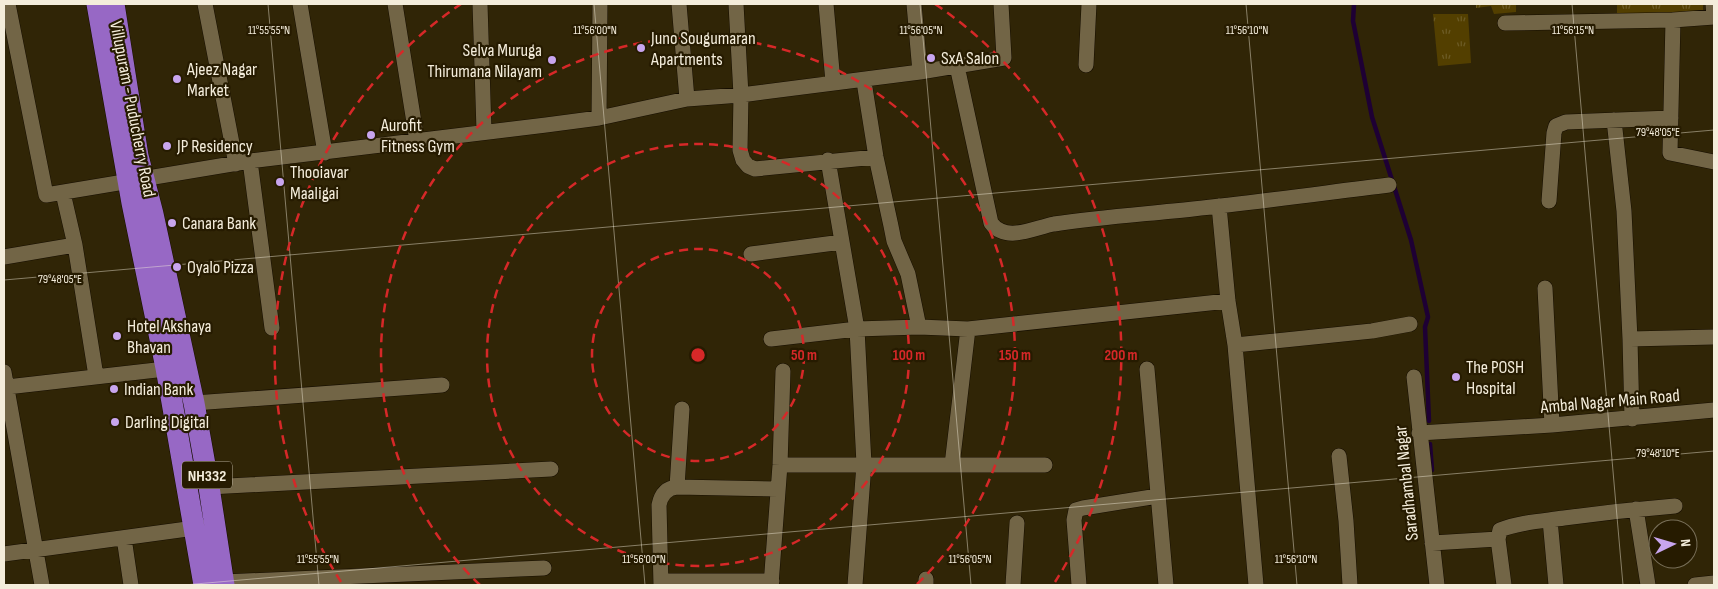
<svg xmlns="http://www.w3.org/2000/svg" width="1718" height="589" font-family="'Sofia Sans Condensed',sans-serif">
<style>
.grass{fill:url(#grass-tufts)}
.lines{fill:none;stroke-linecap:round;stroke-linejoin:round}
.stream{stroke:#1e0034;stroke-width:4.5}
.minor-casing{stroke:#160e00;stroke-width:16}
.highway-casing{stroke:#160e00;stroke-width:22}
.minor{stroke:#726546;stroke-width:15}
.highway{stroke:#9768c5;stroke-width:21}
.ticks{fill:none;stroke:#f4eddb;stroke-width:1;stroke-opacity:0.45}
.ring{fill:none;stroke:#d62828;stroke-width:2.5;stroke-dasharray:9 6}
.poi-dot{fill:#c8a5ee;stroke:#261b00;stroke-width:2}
.labels{text-anchor:middle;stroke-width:4.5;stroke-linejoin:round;paint-order:stroke}
.shield{fill:#261b00;stroke:#b6ae99;stroke-width:1}
.shield-label{font-size:16px;font-weight:bold;fill:#f4eddb}
.poi-label{font-size:18px;fill:#f4eddb;stroke:#261b00;text-anchor:start}
.street-label{font-size:18px;fill:#f4eddb;stroke:#261b00}
.ticks-label{font-size:12px;text-anchor:middle;fill:#f4eddb;stroke:#261b00;stroke-width:4.5;stroke-linejoin:round;paint-order:stroke}
.centre{fill:#d62828;stroke:#261b00;stroke-width:2.5}
.ring-label{font-size:15px;text-anchor:middle;font-weight:bold;fill:#d62828;stroke:#261b00;stroke-width:4.5;stroke-linejoin:round;paint-order:stroke}
</style>
<defs>
<pattern id="grass-tufts" width="24" height="20" patternUnits="userSpaceOnUse" patternTransform="scale(1.25)"><rect width="24" height="20" fill="#533f00"/><path d="M3 7l-1-3M5 7V3M7 7l1-3M15 17l-1-3M17 17v-4M19 17l1-3" fill="none" stroke="#6c5b25"/></pattern>
</defs>
<rect width="100%" height="100%" fill="#302506"/>
<path class="grass" d="M1476 4H1516V12L1494 14 1491 6 1476 8Z
M1617 4H1703V13L1617 16Z
M1433 14H1468L1471 63 1438 66Z"/>
<g class="lines">
<path class="stream" d="M1354 4 1353 21 1372 117 1411 240 1428 317 1425 327 1429 421
M1430 444 1432 470"/>
<g class="minor-casing">
<path id="minor" d="M8 4 46 195 250 161 546 125 599 118 687 99 741 95 920 72 1004 58 1001 4
M205 4 236 164
M300 4 325 153
M395 4 417 141
M480 4 484 131
M679 4 687 99
M736 4 741 95 740 150 743 160 748 166 755 169 876 157
M826 4 833 82
M914 4 920 72
M1713 4 1714 17 1673 20 1670 153 1714 162
M1505 23 1673 20
M1086 65 1089 4
M957 66 991 223C1006 243 1033 228 1054 224 1100 217 1147 214 1193 209 1258 202 1324 193 1389 185
M865 88 876 157 891 226 894 241 908 274 919 327
M599 118 600 4
M1614 120 1624 211 1630 339 1632 419
M828 160 857 329 864 464 855 585
M250 161 272 328
M63 193 75 245 96 376
M1549 201 1554 133 1556 126 1566 122 1671 118
M1219 206 1228 301 1235 345 1256 585
M751 254 842 242
M4 257 75 245
M1545 288 1552 425
M771 339 857 329 919 327 968 329
M1630 339 1714 337
M1235 345 1372 331 1410 324
M1147 369 1166 585
M4 372 42 585
M1414 377 1437 585
M7 387 174 368
M194 403 442 385
M1419 433 1552 425 1714 410
M1339 456 1346 521 1350 585
M780 465H1045
M952 465 968 329 1228 301
M209 487 551 469
M677 487 682 409
M1636 509 1648 585
M1550 520 1556 585
M124 538 131 585
M1432 543 1498 539
M4 554 202 527
M661 581H772
M223 582 544 568
M661 585 659 505C661 495 666 488 677 487L778 489
M771 585 780 465 783 371
M926 585V579
M1013 585 1017 523
M1079 585 1074 520 1076 510 1083 508 1158 496
M1504 585 1498 539 1500 530C1520 522 1543 521 1564 518 1601 513 1638 509 1675 506
M1695 585 1714 583"/>
</g>
<g class="highway-casing">
<path id="highway" d="M97 4 132 203 166 368 204 585
M114 4 138 156 153 214 194 403 209 487 224 585"/>
</g>
<use href="#minor" class="minor"/>
<use href="#highway" class="highway"/>
</g>
<path class="ticks" d="M268 4 319 585M594 4 645 585M920 4 971 585M1246 4 1297 585M1572 4 1623 585M4 280 1714 130M184 585 1714 451"/>
<g class="ring">
<circle cx="698" cy="355" r="106"/>
<circle cx="698" cy="355" r="211"/>
<path d="M480 585A317 317 0 1 1 916 585"/>
<path d="M341 582A423 423 0 0 1 461 4M935 4A423 423 0 0 1 1055 582"/>
</g>
<g class="poi-dot">
<circle cx="641" cy="48" r="5"/>
<circle cx="931" cy="58" r="5"/>
<circle cx="552" cy="60" r="5"/>
<circle cx="177" cy="79" r="5"/>
<circle cx="371" cy="135" r="5"/>
<circle cx="167" cy="146" r="5"/>
<circle cx="280" cy="182" r="5"/>
<circle cx="172" cy="223" r="5"/>
<circle cx="177" cy="267" r="5"/>
<circle cx="117" cy="336" r="5"/>
<circle cx="1456" cy="377" r="5"/>
<circle cx="114" cy="389" r="5"/>
<circle cx="115" cy="422" r="5"/>
</g>
<g class="labels">
<rect class="shield" x="182" y="461.5" width="50" height="27" rx="4"/>
<g class="shield-label">
<text x="207" y="481">NH332</text>
</g>
<g class="poi-label">
<text x="651" y="44">Juno Sougumaran<tspan x="651" dy="21">Apartments</tspan></text>
<text x="542" y="56" text-anchor="end">Selva Muruga<tspan x="542" dy="21">Thirumana Nilayam</tspan></text>
<text x="941" y="64">SxA Salon</text>
<text x="187" y="75">Ajeez Nagar<tspan x="187" dy="21">Market</tspan></text>
<text x="381" y="131">Aurofit<tspan x="381" dy="21">Fitness Gym</tspan></text>
<text x="177" y="152">JP Residency</text>
<text x="290" y="178">Thooiavar<tspan x="290" dy="21">Maaligai</tspan></text>
<text x="182" y="229">Canara Bank</text>
<text x="187" y="273">Oyalo Pizza</text>
<text x="127" y="332">Hotel Akshaya<tspan x="127" dy="21">Bhavan</tspan></text>
<text x="1466" y="373">The POSH<tspan x="1466" dy="21">Hospital</tspan></text>
<text x="124" y="395">Indian Bank</text>
<text x="125" y="428">Darling Digital</text>
</g>
<g class="street-label">
<text transform="translate(133 109) rotate(79)" y="6">Villupuram - Puducherry Road</text>
<text transform="translate(1610 401) rotate(-5)" y="6">Ambal Nagar Main Road</text>
<text transform="translate(1406 483) rotate(-96)" y="6">Saradhambal Nagar</text>
</g>
</g>
<g class="ticks-label">
<text x="269" y="34">11°55'55"N</text>
<text x="595" y="34">11°56'00"N</text>
<text x="921" y="34">11°56'05"N</text>
<text x="1247" y="34">11°56'10"N</text>
<text x="1573" y="34">11°56'15"N</text>
<text x="1658" y="136">79°48'05"E</text>
<text x="60" y="283">79°48'05"E</text>
<text x="1658" y="457">79°48'10"E</text>
<text x="318" y="563">11°55'55"N</text>
<text x="644" y="563">11°56'00"N</text>
<text x="970" y="563">11°56'05"N</text>
<text x="1296" y="563">11°56'10"N</text>
</g>
<circle cx="698" cy="355" r="8" class="centre"/>
<g class="ring-label">
<text x="804" y="360">50 m</text>
<text x="909" y="360">100 m</text>
<text x="1015" y="360">150 m</text>
<text x="1121" y="360">200 m</text>
</g>
<rect width="1718" height="589" fill="none" stroke="#f4eddb" stroke-width="10"/>
<g transform="translate(1673 544) rotate(85)"><circle r="24" fill="#261b00" stroke="#786f58"/>
<path d="M0-4L9 19L0 12L-9 19Z" fill="#c8a5ee"/>
<text y="-8" font-size="14" font-weight="bold" text-anchor="middle" fill="#f4eddb">N</text>
</g>
</svg>
